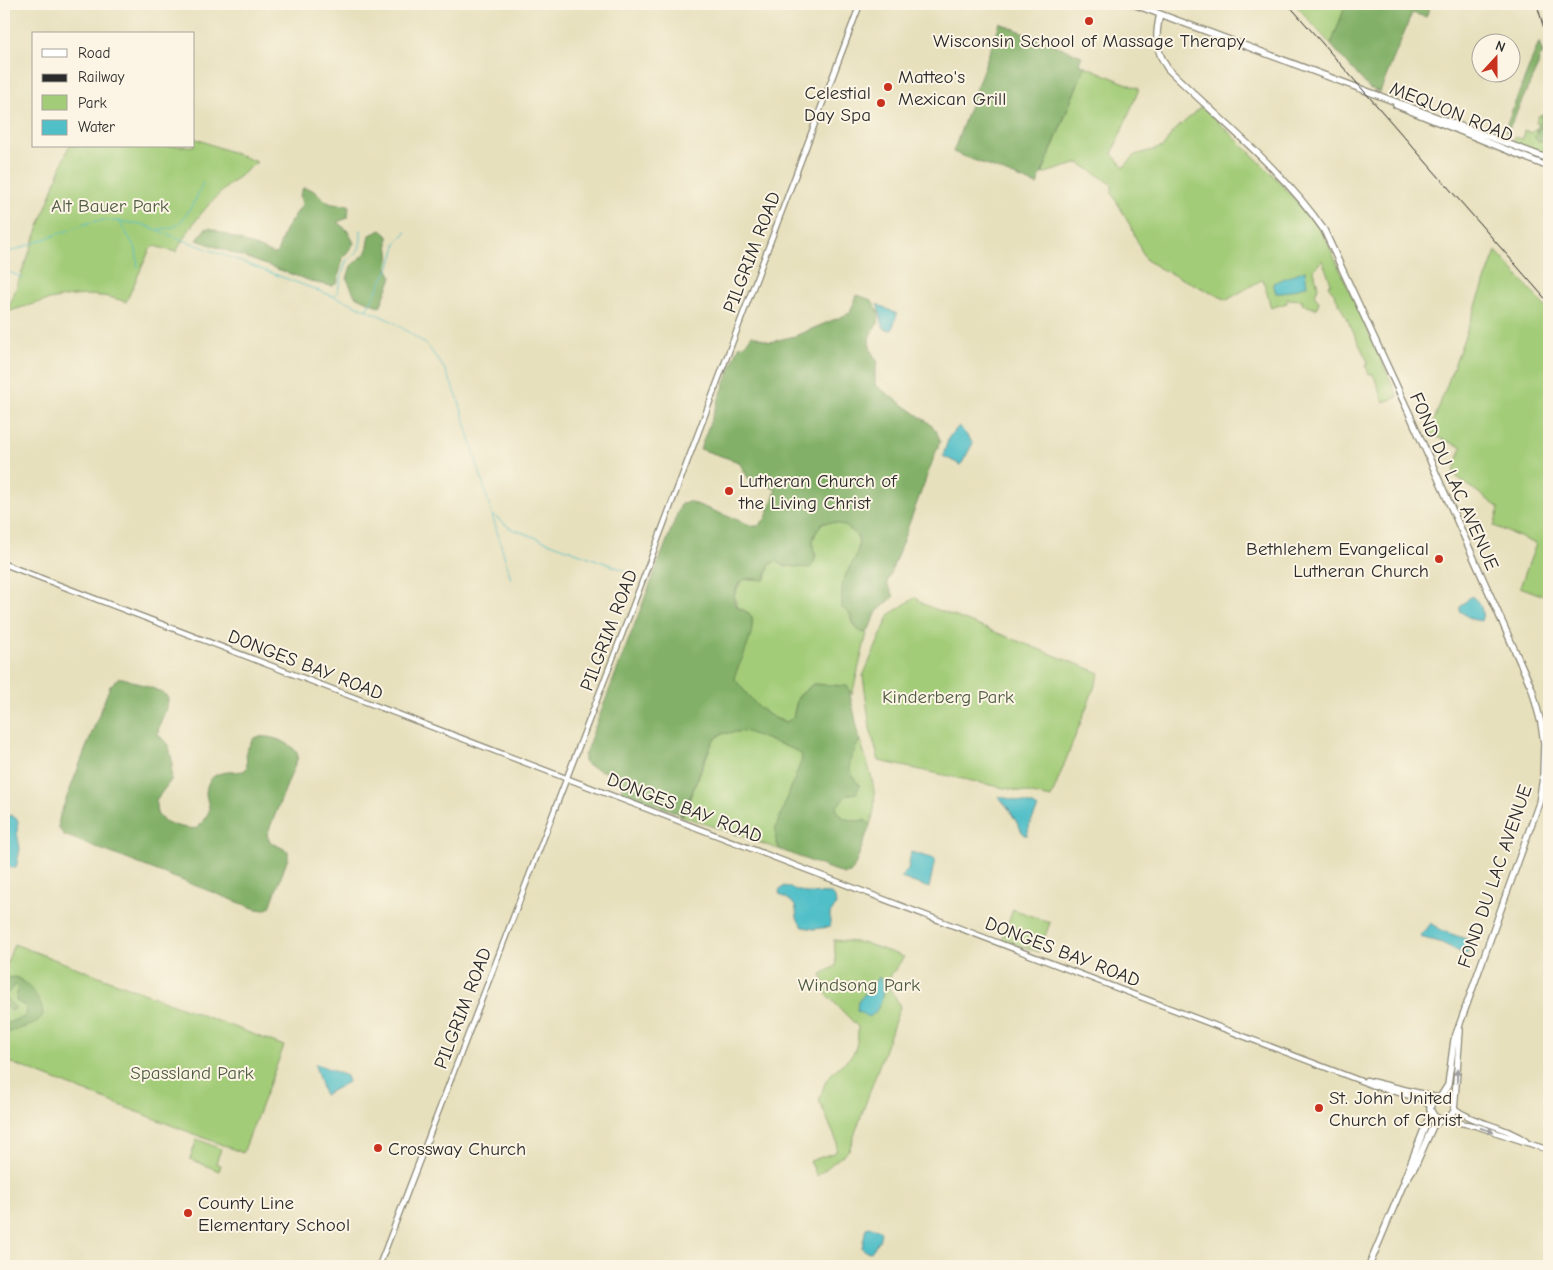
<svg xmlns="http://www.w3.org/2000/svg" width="1553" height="1270" font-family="'Comic Neue',sans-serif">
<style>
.green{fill:#a3cc78;stroke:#677c52}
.forest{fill:#82b068;stroke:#566e4a}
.water{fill:#51bfc8;stroke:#3e757a}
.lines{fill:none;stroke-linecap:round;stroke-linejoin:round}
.stream{stroke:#51bfc8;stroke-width:1}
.minor-casing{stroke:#898674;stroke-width:7}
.major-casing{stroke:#898674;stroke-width:8}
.minor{stroke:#fff;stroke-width:4.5}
.major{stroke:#fff;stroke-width:5.5}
.rail{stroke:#2b2b2b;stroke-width:1}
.oneway{fill:#a0a0a0}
.poi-dot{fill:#c8321e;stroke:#fcf5e5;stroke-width:2}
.labels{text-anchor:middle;stroke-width:4;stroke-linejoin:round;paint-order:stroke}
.poi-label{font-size:19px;fill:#2b2b2b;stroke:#fcf5e5;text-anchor:start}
.street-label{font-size:19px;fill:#2b2b2b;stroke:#fcf5e5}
.park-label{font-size:19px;fill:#4f5b42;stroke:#fcf5e5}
</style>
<rect width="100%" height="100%" fill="#fcf5e5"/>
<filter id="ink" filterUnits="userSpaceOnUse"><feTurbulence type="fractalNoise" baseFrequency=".02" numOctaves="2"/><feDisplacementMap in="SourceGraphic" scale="10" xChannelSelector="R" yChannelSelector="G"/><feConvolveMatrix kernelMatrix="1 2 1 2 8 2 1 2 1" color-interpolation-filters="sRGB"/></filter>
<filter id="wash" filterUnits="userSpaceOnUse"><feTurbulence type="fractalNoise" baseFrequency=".0096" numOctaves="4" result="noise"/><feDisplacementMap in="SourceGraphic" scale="20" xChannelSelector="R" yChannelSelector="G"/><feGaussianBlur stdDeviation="1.12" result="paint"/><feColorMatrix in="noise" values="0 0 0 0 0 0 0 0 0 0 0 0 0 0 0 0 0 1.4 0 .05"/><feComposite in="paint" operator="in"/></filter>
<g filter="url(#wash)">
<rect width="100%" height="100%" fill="#e7e0bd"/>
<path class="green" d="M1295 4H1346L1331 45Z
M1085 66 1139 89 1112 154 1124 167 1135 155 1163 147 1172 133 1202 106 1274 176 1312 218 1326 239 1398 397 1384 402 1373 374H1369L1366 367 1368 362 1334 293 1328 286 1331 283 1322 260 1314 270 1318 287 1315 295 1319 302 1316 309 1302 304 1303 300 1287 299V303L1271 308 1263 279 1227 300 1159 268 1145 259 1132 229 1112 193V184L1079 163 1042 174Z
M1539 115H1549V157L1512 142 1515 137 1523 139 1524 130 1532 133 1539 125 1536 122Z
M194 138 257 162C220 191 198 211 176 252L154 246 150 249 126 302C88 287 45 300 7 312L69 146H194Z
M1496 251 1549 311V598L1520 587 1536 544 1494 526 1499 508 1453 474 1462 447 1429 434Z
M833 522C849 524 863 536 858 554 855 561 846 570 845 578 844 589 851 612 853 624L867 633 852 695 848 686 813 684 798 697 793 717 787 722C762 717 749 696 733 678 739 665 755 631 752 618 751 612 742 610 737 607L734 595 742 580 766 578 770 564 776 561 784 566 810 567 816 555C809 542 815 534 822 523Z
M916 597 923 604 1100 673 1051 798 879 761 870 728 863 676 890 614Z
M737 730C754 732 788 744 801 754L802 759 777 845 781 850 679 815H683L713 741 721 734Z
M860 739C868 768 882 796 870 825L865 820C853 822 840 820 836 807 855 787 846 783 850 759 851 752 857 746 860 739Z
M1013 909 1050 923 1039 952 1002 940Z
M834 940 865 943 904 957 891 975 888 987 896 998 900 1007 849 1150 817 1176 810 1161 836 1152 837 1142 819 1100C822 1093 824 1083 828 1078 847 1055 858 1062 858 1027L827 995 821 974 836 966Z
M14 944 284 1046 243 1153 4 1060V971Z
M197 1139 221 1149 216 1163 221 1165 219 1171 190 1159Z"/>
<path class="forest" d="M1346 4H1431L1426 17 1412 13 1380 92 1369 88 1331 45Z
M1000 23 1082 56 1079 63 1085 66 1037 185 953 152Z
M1539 42 1543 54 1539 58 1538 66 1507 133 1505 131 1509 118Z
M1542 115H1549V141H1538L1534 137 1538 133 1536 129H1541L1538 125 1541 123Z
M303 188C317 188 321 200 332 204 338 205 344 204 349 205L348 218 337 222 347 230 354 243 343 258 337 283 332 286 316 283 197 240 205 229 210 228 274 254 277 253 285 230 302 205 300 195Z
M381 230 388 236C387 248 392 256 387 268L392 277 380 307 355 296 347 279 351 266 367 252 370 235Z
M857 295 872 300 879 313 878 324C865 336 868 349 878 362L875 373V385L929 423 936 430 940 441 887 583 894 596 877 612 867 633C855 632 856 626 851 617 850 613 845 610 842 608 842 598 841 588 844 579 850 564 861 555 858 537 847 525 838 521 822 523 819 528 814 534 813 541 811 554 821 555 810 568L784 566 776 561 770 564 764 580C751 579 740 575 736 590 735 594 733 598 734 602 736 612 751 609 752 619 754 638 740 661 734 678 749 696 762 717 787 722L793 717 798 697 813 684 848 686 860 739C851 760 842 764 860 786L856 793 847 795 836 807C840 821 853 822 865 820L870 825 854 868 850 873 844 874 781 850C775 842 775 837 776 827L802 759 801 754 795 750 744 731 721 734 713 741 706 756 683 815 622 792 620 778 587 765 584 762V756L681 504 688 501 753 526H758L766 518 776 490 758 479 751 483 739 462 700 449 739 346 745 345 752 335 770 342 795 336 850 313Z
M118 678H123L160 691 168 697C169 710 158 721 158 734L169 746 172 761 171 780 156 800C156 804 156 809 157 813 161 824 188 830 198 828L209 812C210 805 206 799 206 793 208 768 229 773 244 771L247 767 246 751 254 738C266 733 297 743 298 757L267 835 270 842 288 851V858L270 907 264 910 256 909 64 835C57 828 58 824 60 815L110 686Z
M16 977C29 984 42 999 43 1014 35 1032 14 1024 4 1037V1024L24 1017 27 1011 25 1006 16 1001 18 987 15 985 5 996 7 1000 16 1008 11 1011 4 1005V978Z"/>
<path class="water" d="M1305 270 1307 285 1283 293H1276L1273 283Z
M877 304 897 314 892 330 885 329C881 325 881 312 877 304Z
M959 426 973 443 961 465 943 456 949 437Z
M1471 596C1480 601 1485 612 1481 621L1471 619 1460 611V607Z
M998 796 1033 805 1038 808 1030 824 1027 835H1024L1009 809Z
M11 815 18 820 17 832 20 849 16 868 7 867 4 864V817Z
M911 852 935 859 929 888 901 878 908 869Z
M784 886 806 893 831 894 835 898 836 905 830 914V927L814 929 803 927C789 912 806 907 780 895L779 891Z
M1430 923 1443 931 1475 942 1466 955 1442 943 1420 937Z
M879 977C887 988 881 1011 869 1017L857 1011 858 1002Z
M317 1064 346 1076 348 1082 324 1095 315 1065Z
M870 1227 878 1229 881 1233 879 1241 871 1252 865 1251 862 1247 866 1228Z"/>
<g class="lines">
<path class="stream" d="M119 221 136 249 138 267
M159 229C162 228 167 229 171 228 184 225 198 195 203 183
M4 254 91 222 106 220 141 224 351 303 392 321 427 345 444 368 458 398 511 579
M4 270 23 278
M334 296 337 293 346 261C361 252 361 246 361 230
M366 310 390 266 397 242 406 232
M493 515 510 528 632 573"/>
</g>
</g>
<g filter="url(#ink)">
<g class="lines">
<g class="minor-casing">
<path id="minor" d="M4 564 1374 1086 1422 1099 1430 1106
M1366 1080 1436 1097
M1454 1108C1474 1124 1502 1124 1526 1141
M1445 1120 1476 1126 1549 1150
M379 1266 631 611 860 4"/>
</g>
<g class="major-casing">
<path id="major" d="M1133 4 1549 159
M1160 14C1155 36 1155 50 1168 69 1221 121 1282 169 1324 230L1410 415 1532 689 1541 723 1544 743 1543 778 1539 803 1454 1040 1448 1085 1441 1096
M1396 105 1549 167
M1543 791 1549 775
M1454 1105 1450 1099 1441 1096 1432 1101 1430 1109 1434 1116 1441 1120 1449 1118 1454 1111 1460 1030
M1404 1180 1431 1112
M1369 1266 1403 1185 1415 1166 1433 1126 1441 1120"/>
</g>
<use href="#minor" class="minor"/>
<use href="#major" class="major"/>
<path class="rail" d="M1288 4 1549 303
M1537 4 1549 47"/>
</g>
<defs><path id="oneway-solid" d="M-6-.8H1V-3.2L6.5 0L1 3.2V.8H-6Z" transform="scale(1.25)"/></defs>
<g class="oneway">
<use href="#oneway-solid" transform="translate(1457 1076) rotate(-90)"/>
<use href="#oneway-solid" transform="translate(1487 1130) rotate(18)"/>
</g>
</g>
<g class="poi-dot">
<circle cx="1089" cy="21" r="5"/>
<circle cx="888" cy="87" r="5"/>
<circle cx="881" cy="103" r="5"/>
<circle cx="729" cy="491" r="5"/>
<circle cx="1439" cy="559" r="5"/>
<circle cx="1319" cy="1108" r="5"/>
<circle cx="378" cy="1148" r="5"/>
<circle cx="188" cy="1213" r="5"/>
</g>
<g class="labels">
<g class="poi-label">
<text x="1089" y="47" text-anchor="middle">Wisconsin School of Massage Therapy</text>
<text x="898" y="83">Matteo's<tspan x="898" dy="22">Mexican Grill</tspan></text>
<text x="871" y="99" text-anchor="end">Celestial<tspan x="871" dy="22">Day Spa</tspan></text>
<text x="739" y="487">Lutheran Church of<tspan x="739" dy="22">the Living Christ</tspan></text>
<text x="1429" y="555" text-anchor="end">Bethlehem Evangelical<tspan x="1429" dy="22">Lutheran Church</tspan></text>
<text x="1329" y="1104">St. John United<tspan x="1329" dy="22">Church of Christ</tspan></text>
<text x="388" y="1155">Crossway Church</text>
<text x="198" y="1209">County Line<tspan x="198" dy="22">Elementary School</tspan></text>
</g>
<g class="street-label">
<text transform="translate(1452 111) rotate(22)" y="7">MEQUON ROAD</text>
<text transform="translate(751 252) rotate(-69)" y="7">PILGRIM ROAD</text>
<text transform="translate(1455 481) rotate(66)" y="7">FOND DU LAC AVENUE</text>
<text transform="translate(608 630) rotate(-69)" y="7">PILGRIM ROAD</text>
<text transform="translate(306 664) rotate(21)" y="7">DONGES BAY ROAD</text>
<text transform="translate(685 807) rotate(21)" y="7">DONGES BAY ROAD</text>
<text transform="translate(1494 876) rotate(-71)" y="7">FOND DU LAC AVENUE</text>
<text transform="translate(1063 951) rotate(21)" y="7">DONGES BAY ROAD</text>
<text transform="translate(462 1008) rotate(-69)" y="7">PILGRIM ROAD</text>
</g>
<g class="park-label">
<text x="110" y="212">Alt Bauer Park</text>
<text x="948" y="703">Kinderberg Park</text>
<text x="859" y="991">Windsong Park</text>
<text x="192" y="1079">Spassland Park</text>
</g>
</g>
<rect width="1553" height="1270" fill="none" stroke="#fcf5e5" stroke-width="20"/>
<rect x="32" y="32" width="162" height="115" fill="#fcf5e5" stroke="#a8a49b"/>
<rect x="42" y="49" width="25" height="8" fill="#ffffff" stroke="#a8a49b"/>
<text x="78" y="58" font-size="15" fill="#2b2b2b">Road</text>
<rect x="42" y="74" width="25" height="8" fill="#2b2b2b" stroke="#a8a49b"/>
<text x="78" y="82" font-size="15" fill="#2b2b2b">Railway</text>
<rect x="42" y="95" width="25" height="15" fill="#a3cc78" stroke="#a8a49b"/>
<text x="78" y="108" font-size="15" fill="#2b2b2b">Park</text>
<rect x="42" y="120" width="25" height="15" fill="#51bfc8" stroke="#a8a49b"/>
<text x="78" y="132" font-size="15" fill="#2b2b2b">Water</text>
<g transform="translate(1496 58) rotate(21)"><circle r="24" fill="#fcf5e5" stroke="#a8a49b"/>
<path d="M0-4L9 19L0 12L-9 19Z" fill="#c8321e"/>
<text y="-8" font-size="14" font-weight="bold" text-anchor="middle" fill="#2b2b2b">N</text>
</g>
</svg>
